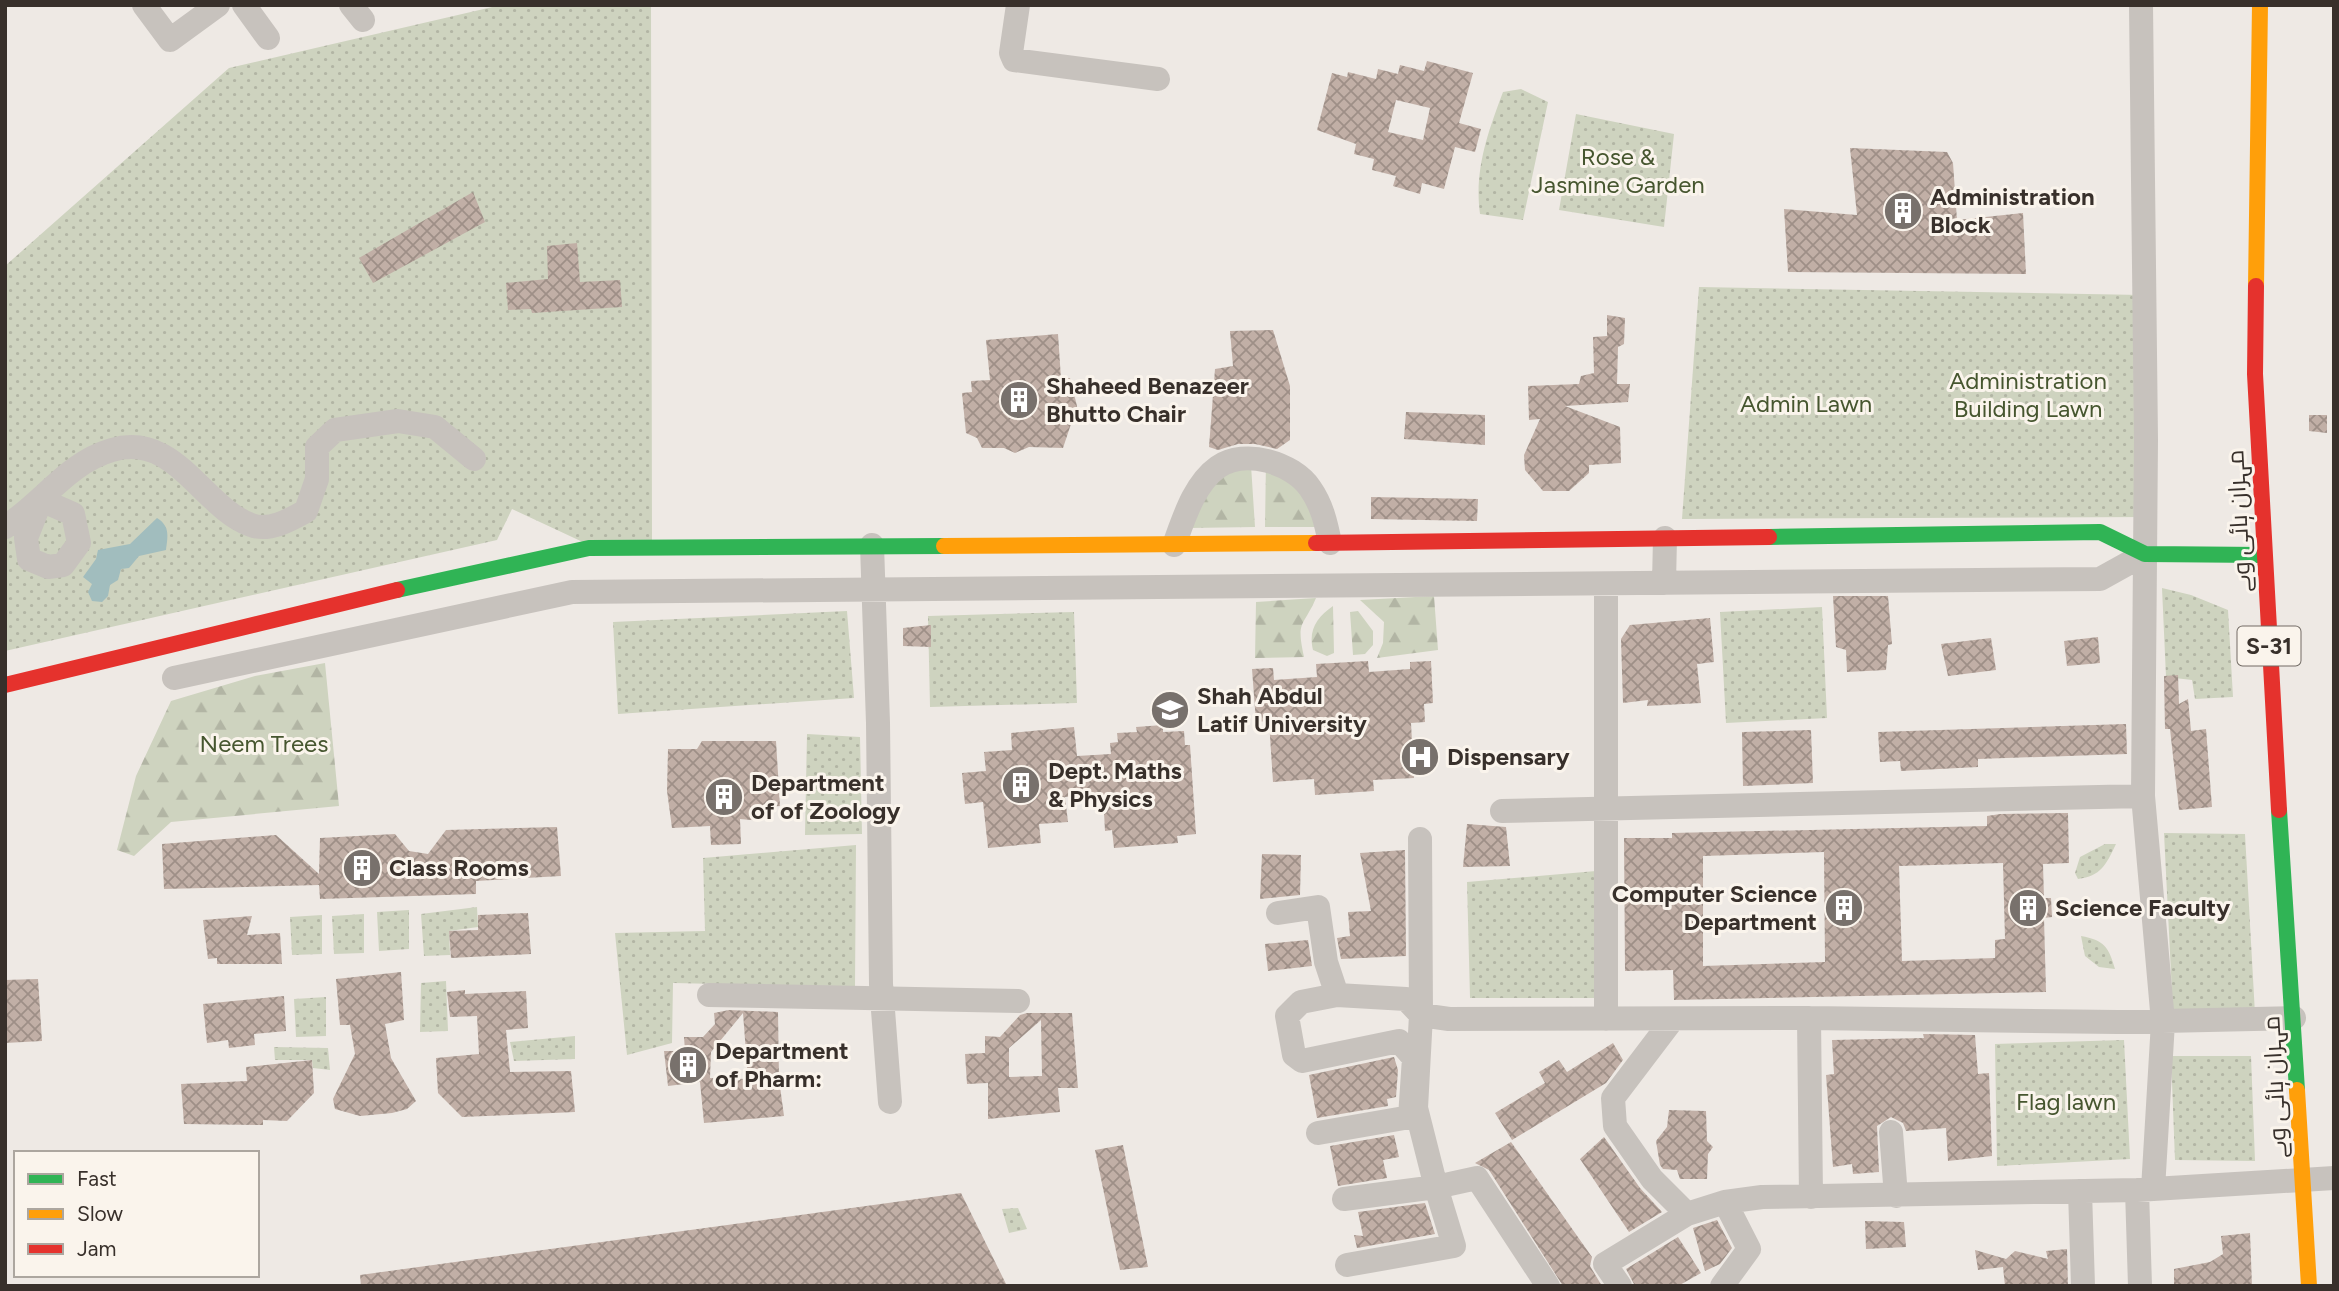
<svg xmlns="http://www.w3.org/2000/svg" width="2339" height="1291" font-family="Figtree,Cairo,sans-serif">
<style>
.forest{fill:url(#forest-firs)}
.park{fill:url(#park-dots)}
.water{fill:#a1bdbe}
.building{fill:url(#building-cross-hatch);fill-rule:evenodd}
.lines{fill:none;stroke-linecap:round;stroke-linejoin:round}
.street{stroke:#c7c2bd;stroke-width:24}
.fast{stroke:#30b455;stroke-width:16}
.slow{stroke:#ff9f0a;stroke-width:16}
.jam{stroke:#e5322d;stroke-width:16}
.labels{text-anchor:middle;stroke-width:6;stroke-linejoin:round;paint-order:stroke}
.shield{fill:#faf4ec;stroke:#726b65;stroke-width:2}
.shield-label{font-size:23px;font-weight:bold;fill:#38302b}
.park-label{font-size:24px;fill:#46562f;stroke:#faf4ec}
.poi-label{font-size:24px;font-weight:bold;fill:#38302b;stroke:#faf4ec;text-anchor:start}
.street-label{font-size:24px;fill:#38302b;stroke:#faf4ec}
</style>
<defs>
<pattern id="forest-firs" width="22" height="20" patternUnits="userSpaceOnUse" patternTransform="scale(1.75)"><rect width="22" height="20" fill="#ced3bf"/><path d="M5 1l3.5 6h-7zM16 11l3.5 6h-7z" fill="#b2b5a4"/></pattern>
<pattern id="park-dots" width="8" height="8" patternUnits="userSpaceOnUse" patternTransform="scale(1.75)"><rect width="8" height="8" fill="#ced3bf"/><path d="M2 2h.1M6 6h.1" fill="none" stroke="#b2b5a4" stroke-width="1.8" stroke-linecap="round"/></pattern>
<pattern id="building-cross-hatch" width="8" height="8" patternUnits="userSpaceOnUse" patternTransform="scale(1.75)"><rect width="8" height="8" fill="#c1afa6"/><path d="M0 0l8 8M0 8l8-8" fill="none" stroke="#9e8f87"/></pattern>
</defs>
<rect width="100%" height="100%" fill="#eee9e4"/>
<path class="forest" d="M1266 460 1309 485 1322 527H1265Z
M1251 465 1255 527 1190 528 1219 466Z
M1434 596 1438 650 1377 658 1383 643 1384 622 1360 600Z
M1316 598C1303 628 1296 620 1304 657L1255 658 1256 602Z
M1333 606 1334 653 1327 656 1313 650C1308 630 1317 617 1333 606Z
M1358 611 1373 631V645L1365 654 1353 655 1350 612Z
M325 663 339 806 171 822 134 856 117 850 136 776 171 701 255 676Z"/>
<path class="park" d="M501 5H651L652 540 587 544 512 509 497 540 5 651V266L229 68Z
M1521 89 1548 102 1523 220 1480 214C1474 170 1488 132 1503 92Z
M1576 114 1674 134 1664 227 1559 210Z
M1699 287 2142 295 2153 517 1682 519Z
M2162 588 2191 595 2228 610 2233 697 2195 699 2192 680 2166 677Z
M1822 607 1827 718 1726 723 1720 612Z
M847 611 854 698 618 714 613 622Z
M1074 612 1077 703 930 707 928 616Z
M807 734 860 737 862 834 805 835Z
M2164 833 2245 834 2255 1014 2173 1013Z
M2105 844H2116C2106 865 2101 876 2078 879L2075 873 2080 857Z
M856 845 855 987 673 983 672 1043 627 1055 615 933 705 931 703 858Z
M1596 871 1601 998H1470L1467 882Z
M477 907 478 927 449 931 450 955 424 956 421 914Z
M409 910V949L379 951 377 912Z
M364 914V953L334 954 332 916Z
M322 915V954L292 955 290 917Z
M2081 936C2104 940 2109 947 2115 969L2099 967 2085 956Z
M446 981 448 1031 420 1032 421 983Z
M326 997V1036L296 1037 294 999Z
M575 1036V1059L514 1061 510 1042Z
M2124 1040 2130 1159 1997 1166 1995 1044Z
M274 1047 328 1048 330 1070 313 1068 312 1060H275Z
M2171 1056H2251L2255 1161 2175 1160Z
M1018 1208 1027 1229 1009 1233 1002 1209Z"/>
<path class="water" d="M157 518C170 526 168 536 166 550L139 556 129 568 121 569 118 580 110 585 108 596 102 602 92 601 88 592 92 584 83 577 96 559 98 550 130 544Z"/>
<path class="building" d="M1427 61 1473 73 1459 123 1481 129 1475 152 1455 147 1444 189 1422 183 1420 194 1393 186 1396 176 1372 170 1374 159 1354 154 1356 144 1317 130 1332 73 1347 77 1348 72 1376 79 1378 69 1398 74 1400 65 1424 71ZM1396 100 1430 108 1423 140 1388 132Z
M1850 148 1947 152 1953 163 1957 220 2023 213 2026 274 1788 272 1784 209 1857 215Z
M473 192 485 222 373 283 359 258Z
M577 243 580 282 620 280 622 307 532 313 531 309 508 310 506 283 548 279 547 246Z
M1607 315 1625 318 1624 344 1618 347 1617 384H1630L1628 402 1565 406 1620 427 1621 463 1589 465V473L1569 491H1543L1525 470 1524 455 1540 419 1529 420 1528 386 1579 384 1581 376 1594 373 1593 337 1607 336Z
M1273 330 1290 386V440L1277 449 1255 444H1238L1218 450 1209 447 1215 369 1233 366 1230 331Z
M1058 334 1061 379 1070 378 1077 406 1063 448 1029 447 1015 453 1004 448H982L977 438 966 433 962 393 972 392 971 381 990 380 986 340Z
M1406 412 1485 415V445L1404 439Z
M2309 415H2327V433L2309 431Z
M1371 497 1478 499 1477 521 1371 519Z
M1833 596H1888L1892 644 1888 645 1886 670 1847 672 1846 650 1836 647Z
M1710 618 1714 662 1697 664 1701 703 1647 706 1648 700 1623 703 1621 639 1630 625Z
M931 625V647L903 646V628Z
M2098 637 2100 663 2067 666 2064 641Z
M1991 638 1996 670 1948 676 1941 644Z
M1368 661 1369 672 1410 669V662L1431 661 1433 703 1424 704 1425 722 1411 723 1414 778 1373 780 1374 791 1315 795 1314 779 1273 782 1269 721 1256 722 1252 669 1273 668 1274 680 1317 677 1316 664Z
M2178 675 2179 704 2188 699 2191 731 2206 729 2212 807 2179 810 2170 729H2165L2164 676Z
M2126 724 2127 754 1978 759V767L1901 771 1900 761 1880 762 1878 732Z
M1163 725V732L1184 731 1185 745H1190L1196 834 1177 836 1178 843 1114 848 1112 830 1105 831 1103 794 1065 797 1068 822 1039 824 1041 843 988 848 983 802 965 804 962 773 986 771 984 752 1012 750 1011 733 1074 727 1077 756 1111 754 1110 743 1118 742 1117 733 1137 732 1136 727Z
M1811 730 1813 783 1743 786 1742 732Z
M702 741H776L780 806 765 807 762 821 740 819 741 844 711 845 710 826 672 828 667 791 668 749H697Z
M2068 813 2069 863 2043 864 2044 898H2051L2052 917 2044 918 2046 992 1674 1000 1673 970 1625 971 1624 838H1672V833L1987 826V816L2000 814ZM1824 852 1825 962 1703 966V856ZM2003 863 2005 939 1995 940V958L1902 961 1899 866Z
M1467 824 1506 827 1510 866 1463 867Z
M557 827 561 876 476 881V894L320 899 319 885 164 889 162 844 276 835 319 874 320 838 395 834 409 851 428 854 446 830Z
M1405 850 1406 956 1341 959 1337 938 1350 936 1348 912 1371 911 1360 853Z
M1262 854 1301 855 1300 895 1260 899Z
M528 913 531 954 451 958 449 931 478 930V915Z
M252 916 247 935 280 933 282 964H217V958L208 959 203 920Z
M1308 940 1312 966 1268 971 1265 944Z
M401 972 404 1020 385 1024 391 1058 416 1101 407 1109 392 1113 360 1116 335 1109 333 1099 355 1054 350 1025H340L336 979Z
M38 979 42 1041 5 1043V980Z
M465 990V994L526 991 528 1028 506 1030 510 1072 571 1071 575 1112 462 1117 438 1093 436 1058 479 1054 477 1016 450 1017 447 992Z
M284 996 286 1031 254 1034 255 1045 229 1048 228 1040 207 1043 203 1004Z
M729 1010 778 1012 779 1079 784 1116 704 1123 700 1082 668 1086 664 1051H685L684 1037H703L715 1024 714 1013ZM743 1013 748 1079 710 1078 711 1052Z
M1027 1013H1072L1078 1088H1058L1060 1112 988 1119V1083L967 1084 965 1054 985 1053V1036L1000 1037 1020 1015ZM1041 1020 1042 1076 1009 1077V1048Z
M1923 1034 1975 1035 1978 1074 1989 1073 1992 1156 1948 1161 1946 1128 1906 1131 1903 1123 1891 1117 1877 1126 1879 1172 1853 1174 1852 1164 1833 1167 1826 1075 1834 1074 1832 1040 1924 1038Z
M1613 1043 1623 1060 1606 1083 1512 1140 1495 1113 1545 1083 1539 1072 1559 1060 1567 1072Z
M1394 1057 1398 1070 1396 1097 1387 1099 1388 1106 1317 1118 1309 1075Z
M312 1060 314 1093 287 1121 263 1120V1125L184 1124 181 1084 247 1081 246 1067Z
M1669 1110 1706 1111 1707 1141 1713 1147 1708 1154 1707 1179H1680L1677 1170 1663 1169 1660 1165 1656 1141 1667 1127Z
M1394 1135 1399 1157 1383 1160 1387 1178 1338 1186 1330 1146Z
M1604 1137 1640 1188 1662 1212 1629 1232 1580 1159Z
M1511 1142 1592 1257 1590 1266 1602 1286H1563L1489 1170 1475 1163Z
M1123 1145 1148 1267 1120 1270 1095 1150Z
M961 1193 1007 1286H361L360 1275Z
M1425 1203 1435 1234 1357 1248 1354 1235 1363 1236 1358 1212Z
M1717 1220 1732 1248 1720 1264 1705 1271 1693 1228Z
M1865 1221 1904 1222 1906 1247 1866 1249Z
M2250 1233 2252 1286H2174V1269L2210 1262 2223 1254 2221 1236Z
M1678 1237 1701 1273 1678 1286H1635L1626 1269Z
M2067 1249 2068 1286H2005L2003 1267 1978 1270 1975 1250 2006 1259 2015 1251 2048 1259 2046 1251Z"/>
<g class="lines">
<path class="street" d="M144 5 170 40 218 5
M244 5 268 38
M351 5 363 20
M1018 5 1011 53 1014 60 1158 79
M2141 5 2146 440 2143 796 2163 1022 2153 1189
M41 500 73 514 79 543 63 565 48 567 29 559 26 538Z
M5 527C43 503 67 463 112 450 175 431 202 507 251 525 269 532 290 520 306 511L317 479V447L335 430 398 421 435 427 474 459
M872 545 878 723 881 984 890 1102
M1174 545C1184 518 1194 484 1218 467 1245 448 1293 463 1310 488 1322 505 1326 523 1330 543
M1664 583 1665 538
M1606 584V1019
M174 678 572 592 2100 579 2145 554
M1502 811 2143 796
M1420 839 1421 1015
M1278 913 1318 907 1326 962 1337 995 1406 999 1421 1015
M709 995 1018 1001
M1809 1018 1811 1197
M1673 1019 1613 1098 1615 1126 1652 1179 1687 1214 1725 1202 1762 1197 2137 1190 2334 1178
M1891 1132 1896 1196
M1318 1133 1410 1117 1414 1058 1399 1041 1302 1061 1294 1055 1287 1016 1301 1002 1337 995
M2137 1190 2140 1286
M2080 1191 2083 1286
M1344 1199 1436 1187 1416 1108 1421 1015 1449 1019 1809 1018 2117 1022 2294 1018
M1347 1265 1454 1246 1436 1187 1477 1178 1548 1286
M1620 1286 1605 1264 1687 1214
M1722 1286 1749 1249 1725 1202"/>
<path class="fast" d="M1769 537 2100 532 2145 554 2263 555
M397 590 589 548 944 546
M2279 810 2297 1090"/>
<path class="slow" d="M2256 286 2260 5
M944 546 1316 543
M2297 1090 2309 1286"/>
<path class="jam" d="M2256 286 2255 374 2279 810
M1316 543 1769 537
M5 685 397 590"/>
</g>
<defs>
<g id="building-disc" transform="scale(2.0125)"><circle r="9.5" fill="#78716c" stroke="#faf4ec"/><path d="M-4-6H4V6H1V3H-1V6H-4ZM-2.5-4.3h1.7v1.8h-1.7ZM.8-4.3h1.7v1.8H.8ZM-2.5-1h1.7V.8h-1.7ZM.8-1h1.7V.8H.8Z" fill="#fff"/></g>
<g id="university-disc" transform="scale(2.0125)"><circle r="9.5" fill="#78716c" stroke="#faf4ec"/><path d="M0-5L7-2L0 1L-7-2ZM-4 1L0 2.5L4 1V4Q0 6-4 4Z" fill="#fff"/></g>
<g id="hospital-disc" transform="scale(2.0125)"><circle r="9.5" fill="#78716c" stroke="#faf4ec"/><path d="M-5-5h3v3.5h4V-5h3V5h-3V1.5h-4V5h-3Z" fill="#fff"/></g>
</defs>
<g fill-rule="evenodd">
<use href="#building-disc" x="1903" y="211"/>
<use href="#building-disc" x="1019" y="400"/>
<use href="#university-disc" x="1170" y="710"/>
<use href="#hospital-disc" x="1420" y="757"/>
<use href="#building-disc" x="1021" y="785"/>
<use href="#building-disc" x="724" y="797"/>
<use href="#building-disc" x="362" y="868"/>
<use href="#building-disc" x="1844" y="908"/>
<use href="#building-disc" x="2028" y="908"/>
<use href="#building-disc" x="688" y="1065"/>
</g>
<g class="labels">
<rect class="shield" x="2237.5" y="626.5" width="63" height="39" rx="5"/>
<g class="shield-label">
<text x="2269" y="654">S-31</text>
</g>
<g class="park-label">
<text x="1618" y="165">Rose &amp;<tspan x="1618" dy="28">Jasmine Garden</tspan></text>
<text x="2028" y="389">Administration<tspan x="2028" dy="28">Building Lawn</tspan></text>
<text x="1806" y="412">Admin Lawn</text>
<text x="264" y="752">Neem Trees</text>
<text x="2066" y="1110">Flag lawn</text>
</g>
<g class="poi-label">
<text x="1930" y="205">Administration<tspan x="1930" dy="28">Block</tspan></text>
<text x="1046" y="394">Shaheed Benazeer<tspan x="1046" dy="28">Bhutto Chair</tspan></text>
<text x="1197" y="704">Shah Abdul<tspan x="1197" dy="28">Latif University</tspan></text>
<text x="1447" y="765">Dispensary</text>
<text x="1048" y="779">Dept. Maths<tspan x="1048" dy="28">&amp; Physics</tspan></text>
<text x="751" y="791">Department<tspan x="751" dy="28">of of Zoology</tspan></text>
<text x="389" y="876">Class Rooms</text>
<text x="1817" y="902" text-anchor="end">Computer Science<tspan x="1817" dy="28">Department</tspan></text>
<text x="2055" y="916">Science Faculty</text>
<text x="715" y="1059">Department<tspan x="715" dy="28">of Pharm:</tspan></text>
</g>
<g class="street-label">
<text transform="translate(2239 521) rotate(-93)" y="8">مہران ہائی وے</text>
<text transform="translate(2275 1087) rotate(-93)" y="8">مہران ہائی وے</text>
</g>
</g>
<rect width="2339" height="1291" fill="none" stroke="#38302b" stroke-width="14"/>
<rect x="14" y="1151" width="245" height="126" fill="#faf4ec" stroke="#aca69f" stroke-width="2"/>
<rect x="28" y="1174" width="35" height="10" fill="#30b455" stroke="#aca69f" stroke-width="2"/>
<text x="77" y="1186" font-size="21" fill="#38302b">Fast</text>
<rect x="28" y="1209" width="35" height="10" fill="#ff9f0a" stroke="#aca69f" stroke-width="2"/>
<text x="77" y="1221" font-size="21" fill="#38302b">Slow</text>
<rect x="28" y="1244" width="35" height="10" fill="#e5322d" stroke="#aca69f" stroke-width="2"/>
<text x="77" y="1256" font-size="21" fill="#38302b">Jam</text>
</svg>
